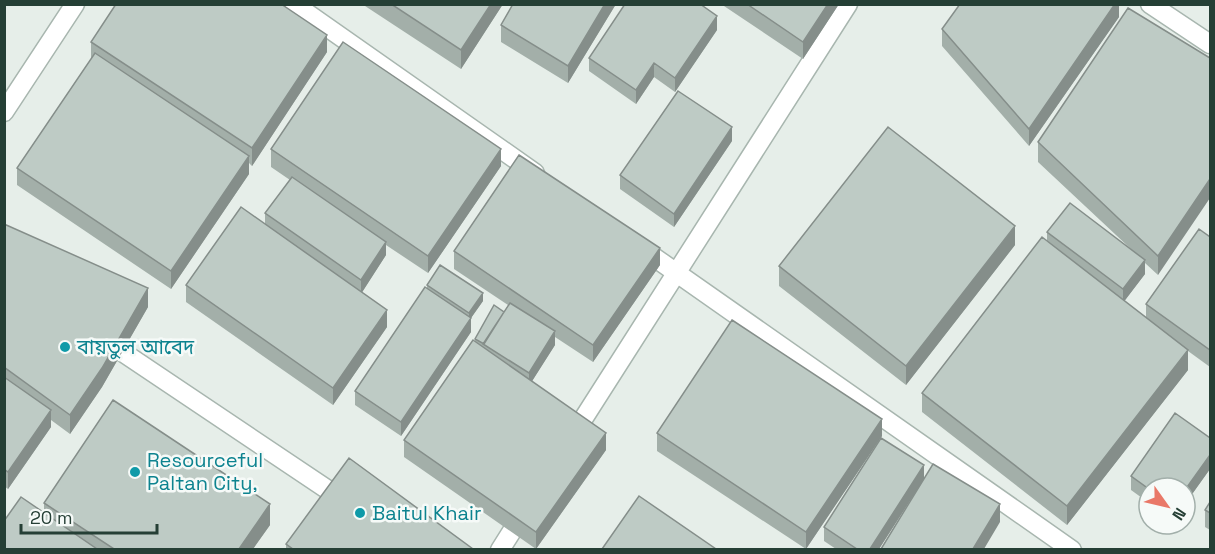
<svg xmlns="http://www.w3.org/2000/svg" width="1215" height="554" font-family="'Space Grotesk','Noto Sans Bengali',sans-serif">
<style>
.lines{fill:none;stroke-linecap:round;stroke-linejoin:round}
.minor-casing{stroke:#a8b6af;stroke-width:21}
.minor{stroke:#fff;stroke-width:18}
.wall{fill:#a3afa9}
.shaded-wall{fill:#858e8a}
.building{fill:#becbc5;stroke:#858e8a;stroke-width:1.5}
.culture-dot{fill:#0f9aa8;stroke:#f6faf8;stroke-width:2}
.labels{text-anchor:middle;stroke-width:5;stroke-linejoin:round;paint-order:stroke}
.culture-label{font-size:20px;fill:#0d838f;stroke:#f6faf8;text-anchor:start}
</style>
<rect width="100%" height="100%" fill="#e6eee9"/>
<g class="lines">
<g class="minor-casing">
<path id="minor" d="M294 4 535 173
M1150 4 1210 44
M4 112 75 4
M641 248 1072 550
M103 339 346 502
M571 438 848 4
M500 550 524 512"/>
</g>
<use href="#minor" class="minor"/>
</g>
<path class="wall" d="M362 4H503L461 69Z
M513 4H616L568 83 501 42V25Z
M721 4H839L803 59Z
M1119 4V17L1029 146 942 46V29Z
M717 30 675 92 654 77 636 104 589 71V58Z
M91 42 327 52 252 166 249 163V174L171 289 17 185V168L91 59Z
M1210 58 1158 275 1145 263V274L1124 301 1146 318V304L1210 237V367L1188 351V370L1067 525 922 412V393L1047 241V232L1132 250 1038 162V142Z
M732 141 674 227 620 189V175Z
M271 149 501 166 428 273 386 245V255L362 292 387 327 333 405 186 302V285L265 225V213L290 180 271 167Z
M4 224 148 307 102 387 70 434 51 420V427L8 489 4 486Z
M1015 245 906 385 779 286V266Z
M454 251 660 265 593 362 555 337V345L532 381 606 450 536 549 404 457V440L475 341V339L504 312 508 305 454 269Z
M427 285 483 301 471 318V332L401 436 355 405V391L427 288Z
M657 433 882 436 806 549 657 451Z
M1210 438V469L1185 504 1149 488V503L1131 490V476Z
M924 478 1000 522 915 493 879 549H836L824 541V527Z
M1210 502V530L1205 527V510Z
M44 503 270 525 253 549H4L44 513Z
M286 544 473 549H286Z"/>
<path class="shaded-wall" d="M491 4H503L461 69V50Z
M605 4H616L568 83V66Z
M828 4H839L803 59V42Z
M1115 4H1119V17L1029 146V129Z
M717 16V30L675 92V78Z
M327 35V52L252 166V148Z
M654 63V77L636 104V90Z
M732 127V141L674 227V214Z
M501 149V166L428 273V256Z
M249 156V174L171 289V271Z
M1210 179V198L1158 275V256Z
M1015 226V245L906 385V366Z
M386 242V255L361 294V280Z
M660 248V265L593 362V345Z
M1145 260V274L1123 303V289Z
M148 288V307L102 387 70 434V415Z
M483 293V301L471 318V332L401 436V422L469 321V313Z
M387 310V327L333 405V388Z
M555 331V345L529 386V373Z
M1188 350V370L1067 525V506Z
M51 410V427L8 489V472Z
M882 419V436L806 549V532Z
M606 433V450L536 549V532Z
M1210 455V469L1185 504V490Z
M924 465V479L879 549H870Z
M270 504V525L253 549H239Z
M1000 504V522L984 549H973Z"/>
<path class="building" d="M116 4H281L327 35 252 148 91 42Z
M391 4H491L461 50Z
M513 4H605L568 66 501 25Z
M625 4H700L717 16 675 78 654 63 636 90 589 58Z
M747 4H828L803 42Z
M960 4H1115L1029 129 942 29Z
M1128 8 1210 58V179L1158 256 1038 142Z
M343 42 501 149 428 256 271 149Z
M95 53 249 156 171 271 17 168Z
M678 91 732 127 674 214 620 175Z
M888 127 1015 226 906 366 779 266Z
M519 155 660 248 593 345 454 251Z
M292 177 386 242 361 280 265 213Z
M1070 203 1145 260 1123 289 1047 232Z
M241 207 387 310 333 388 186 285Z
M4 224 148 288 102 368 70 415 4 367Z
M1199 229 1210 237V350L1146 304Z
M1042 237 1188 350 1067 506 922 393Z
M440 265 483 293 469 313 427 285Z
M425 287 471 318 401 422 355 391Z
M510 303 555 331 529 373 483 344Z
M494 305 504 312 484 344 475 339Z
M732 320 882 419 806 532 657 433Z
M473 340 606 433 536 532 404 440Z
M4 377 51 410 8 472 4 469Z
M113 400 270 504 239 549H114L44 503Z
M1175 413 1210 438V455L1185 490V488H1149V489L1131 476Z
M881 438 924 465 870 549H857L824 527Z
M349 458 473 549H293L286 544Z
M933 464 1000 504 973 549H881Z
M639 496 716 549H602Z
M21 497 97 549H4V521Z
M1210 502V513L1205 510Z"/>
<g class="culture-dot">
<circle cx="65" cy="347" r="6"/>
<circle cx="135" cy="472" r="6"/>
<circle cx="360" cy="513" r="6"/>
</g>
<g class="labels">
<g class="culture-label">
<text x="77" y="354">বায়তুল আবেদ</text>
<text x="147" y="467">Resourceful<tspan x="147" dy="23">Paltan City,</tspan></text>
<text x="372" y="520">Baitul Khair</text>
</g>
</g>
<rect width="1215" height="554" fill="none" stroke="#253f35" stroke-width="12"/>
<g transform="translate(1167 506) rotate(124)"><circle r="28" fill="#f6faf8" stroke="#a2afaa" stroke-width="1.5"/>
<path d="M0-4.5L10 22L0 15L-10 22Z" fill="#e97868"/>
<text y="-9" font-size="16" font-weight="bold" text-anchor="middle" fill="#253f35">N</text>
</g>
<path d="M21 524v9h136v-9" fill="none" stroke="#253f35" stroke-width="3"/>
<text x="30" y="524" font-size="18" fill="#253f35" stroke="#f6faf8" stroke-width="4.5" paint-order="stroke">20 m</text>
</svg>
